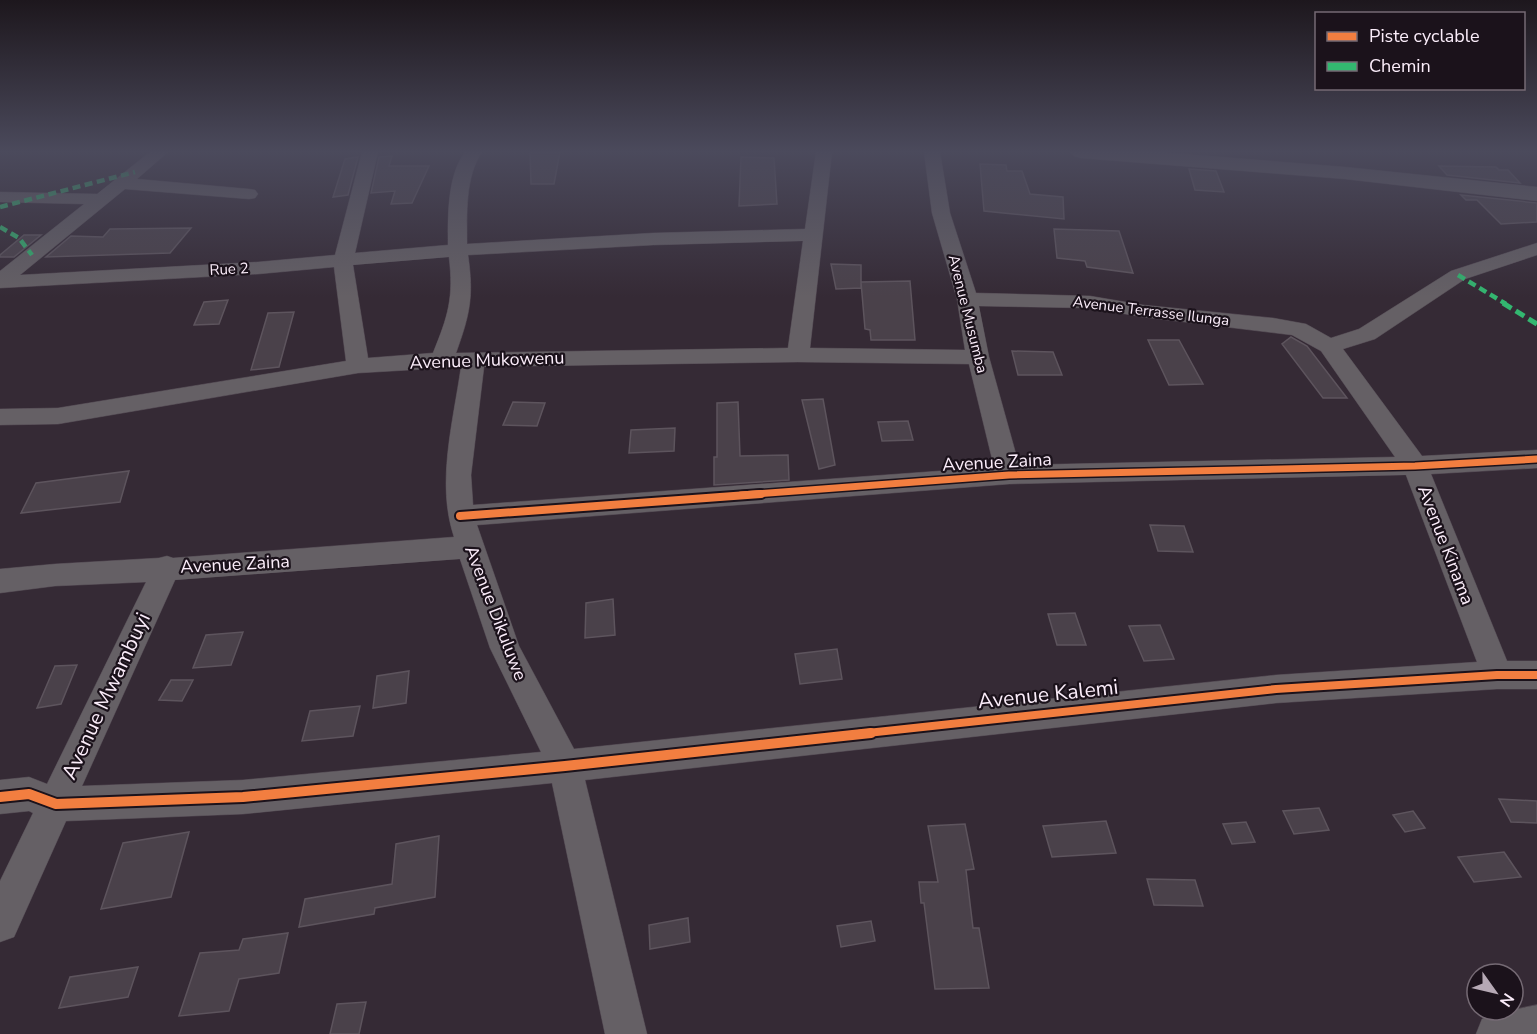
<svg xmlns="http://www.w3.org/2000/svg" width="1537" height="1034" font-family="'Nunito Sans',sans-serif">
<style>
.building{fill:#4a414a;stroke:#5d545d;stroke-width:1.5}
.lines{fill:none;stroke-linecap:round;stroke-linejoin:round}
.minor-casing{stroke:#504650;stroke-width:1}
.tertiary-casing{stroke:#504650;stroke-width:1}
.minor{fill:#656065;fill-rule:evenodd}
.tertiary{fill:#656065;fill-rule:evenodd}
.quiet-far1{stroke:#33b770;stroke-width:4.5;stroke-dasharray:8 4.5;stroke-linecap:butt}
.quiet{stroke:#33b770;stroke-width:5;stroke-dasharray:10 5;stroke-linecap:butt}
.cycleway-far2-casing{stroke:#1b121b;stroke-width:10}
.cycleway-far1-casing{stroke:#1b121b;stroke-width:12}
.cycleway-casing{stroke:#1b121b;stroke-width:14}
.cycleway-far2{stroke:#f27e40;stroke-width:7}
.cycleway-far1{stroke:#f27e40;stroke-width:8}
.cycleway{stroke:#f27e40;stroke-width:10}
.labels{text-anchor:middle;stroke-width:4.5;stroke-linejoin:round;paint-order:stroke}
.far-street-label{font-size:15px;fill:#fbedfa;stroke:#1b121b}
.street-label{font-size:18px;fill:#fbedfa;stroke:#1b121b}
.near-street-label{font-size:21px;fill:#fbedfa;stroke:#1b121b}
</style>
<rect width="100%" height="100%" fill="#352a35"/>
<path class="building" d="M530 152H560L554 184H531Z
M392 156 389 166H429L412 203 391 204 395 191 371 193 379 157Z
M358 157 348 195 333 197 345 159Z
M741 157 774 158 777 204 739 206Z
M980 164 1006 165 1007 171H1022L1030 194 1063 197 1064 219 984 211Z
M1439 166 1496 167 1499 170H1508L1520 183 1447 175Z
M1189 169 1216 171 1224 192 1195 190Z
M1461 195 1537 203V222L1501 224 1477 200H1466Z
M191 228 170 253 46 257 71 236 103 237 110 229Z
M1054 229 1119 231 1133 273 1087 267 1085 261 1057 258Z
M24 235H41L14 257H0V255Z
M831 264 861 265V288L836 289Z
M910 281 915 340H871L870 330 865 329 861 282Z
M228 300 219 324 194 325 204 302Z
M294 312 279 367 251 370 268 313Z
M1291 337 1307 346 1347 398H1323L1282 344Z
M1148 340H1179L1203 384 1169 385Z
M1012 351 1053 352 1062 375H1018Z
M823 399 835 465 819 469 802 400Z
M513 402 545 403 537 426 503 425Z
M738 402 740 456 788 455 789 480 714 485V457H717V403Z
M908 421 913 440 882 441 878 422Z
M675 428 674 451 629 453 631 430Z
M129 471 120 502 21 513 36 483Z
M1150 525 1184 526 1193 552 1158 551Z
M613 599 615 635 585 638 586 603Z
M1075 613 1086 645H1057L1048 614Z
M1160 625 1174 659 1144 661 1129 626Z
M243 632 231 665 193 668 206 635Z
M837 649 842 679 800 684 795 654Z
M77 665 61 704 37 708 55 666Z
M409 671 406 703 373 708 377 676Z
M171 680H193L182 701 159 700Z
M360 706 353 736 302 741 310 711Z
M1499 799 1537 801V823L1511 822Z
M1319 808 1329 830 1294 834 1283 811Z
M1413 811 1425 828 1405 832 1393 815Z
M1106 821 1116 853 1052 857 1043 826Z
M1246 822 1255 842 1232 844 1223 824Z
M965 824 974 869 966 870 973 928H979L989 988 935 989 924 903H921L919 882H938L928 826Z
M189 832 171 897 101 909 123 843Z
M439 836 435 897 375 908 374 914 299 927 305 899 392 884 396 844Z
M1504 852 1521 877 1474 882 1458 857Z
M1147 879 1195 880 1203 906 1154 905Z
M688 918 690 942 650 949 649 925Z
M871 921 875 941 841 947 837 926Z
M288 933 279 973 239 979 229 1011 179 1016 200 953 239 950 243 939Z
M138 967 128 997 59 1008 70 977Z
M366 1002 359 1034H330L337 1004Z"/>
<g class="lines">
<g class="minor-casing">
<path id="minor" d="M150 152H168L137 179 249 189 255 190 258 194 255 198 249 199 125 189 20 275 258 262 335 255 362 152H378L355 253 448 245C448 216 447 176 465 152H482C465 177 467 214 467 244L653 233 805 229 816 152H832L810 348 965 350 957 299 932 213 924 152H940L950 213 976 293 1090 296 1143 305 1273 318 1306 324 1331 338 1359 329 1451 271 1537 243V255L1465 279 1375 339 1343 349 1422 456 1537 450V468L1431 474 1507 661H1537V689H1497L1276 703 585 780 647 1034H605L552 783 243 814 66 821 14 937 0 942V881L33 813 29 811 0 814V780L29 777 47 784 146 582 55 586 0 593V569L55 564 159 558 167 556 173 558 454 537C436 483 453 423 461 367L358 373 58 424 0 425V409L58 408 346 361 334 267 258 274 0 288V271L84 204 0 202V192L97 194ZM803 241 788 348 456 353C470 314 474 297 468 255L653 245ZM449 257C454 298 448 316 433 353L368 358 353 265ZM979 306 1090 308 1143 317 1292 335 1321 351 1395 457 1019 465 989 357ZM798 362 969 364 994 467 473 505 471 475 484 367ZM1406 475 1477 662 1276 675 574 749 519 646 477 525 1009 484ZM460 559 490 648 541 752 243 780 82 786 175 580Z
M1537 1005V1034H1476L1482 1019 1497 1013Z"/>
</g>
<g class="tertiary-casing">
<path id="tertiary" d="M1071 152H1159L1345 167 1537 187V201L1345 179 1081 158 1074 156Z"/>
</g>
<use href="#minor" class="minor"/>
<use href="#tertiary" class="tertiary"/>
<path class="quiet-far1" d="M0 207 135 172
M0 227 19 238 32 255
M1458 275 1506 304"/>
<path class="quiet" d="M1503 303 1537 324"/>
<g class="cycleway-far2-casing">
<path id="cycleway-far2" d="M741 495 1009 475 1415 466 1537 459"/>
</g>
<g class="cycleway-far1-casing">
<path id="cycleway-far1" d="M460 516 761 494
M858 734 1276 689 1497 675H1537"/>
</g>
<g class="cycleway-casing">
<path id="cycleway" d="M0 797 29 794 56 804 243 797 565 766 871 733"/>
</g>
<use href="#cycleway-far2" class="cycleway-far2"/>
<use href="#cycleway-far1" class="cycleway-far1"/>
<use href="#cycleway" class="cycleway"/>
</g>
<linearGradient id="sky" x2="0" y2="1"><stop stop-color="#1d171d"/><stop offset="0.51" stop-color="#4b4a5c"/><stop offset="1" stop-color="#4b4a5c" stop-opacity="0"/></linearGradient>
<rect width="1537" height="297" fill="url(#sky)"/>
<g class="labels">
<g class="far-street-label">
<text transform="translate(229 269) rotate(-3)" y="5">Rue 2</text>
<text transform="translate(1151 311) rotate(7)" y="5">Avenue Terrasse Ilunga</text>
<text transform="translate(968 314) rotate(76)" y="5">Avenue Musumba</text>
</g>
<g class="street-label">
<text transform="translate(487 360) rotate(-2)" y="6">Avenue Mukowenu</text>
<text transform="translate(997 462) rotate(-3)" y="6">Avenue Zaina</text>
<text transform="translate(1446 545) rotate(69)" y="6">Avenue Kinama</text>
<text transform="translate(235 564) rotate(-3)" y="6">Avenue Zaina</text>
<text transform="translate(496 613) rotate(69)" y="6">Avenue Dikuluwe</text>
</g>
<g class="near-street-label">
<text transform="translate(1048 694) rotate(-6)" y="7">Avenue Kalemi</text>
<text transform="translate(106 696) rotate(-65)" y="7">Avenue Mwambuyi</text>
</g>
</g>
<rect x="1315" y="12" width="210" height="78" fill="#1b121b" stroke="#756a74" stroke-width="1.5"/>
<rect x="1327" y="32" width="30" height="9" fill="#f27e40" stroke="#756a74" stroke-width="1.5"/>
<text x="1369" y="42" font-size="18" fill="#fbedfa">Piste cyclable</text>
<rect x="1327" y="62" width="30" height="9" fill="#33b770" stroke="#756a74" stroke-width="1.5"/>
<text x="1369" y="72" font-size="18" fill="#fbedfa">Chemin</text>
<g transform="translate(1495 992) rotate(124)"><circle r="28" fill="#1b121b" stroke="#756a74" stroke-width="1.5"/>
<path d="M0-4.5L10 22L0 15L-10 22Z" fill="#b6a9b5"/>
<text y="-9" font-size="16" font-weight="bold" text-anchor="middle" fill="#fbedfa">N</text>
</g>
</svg>
